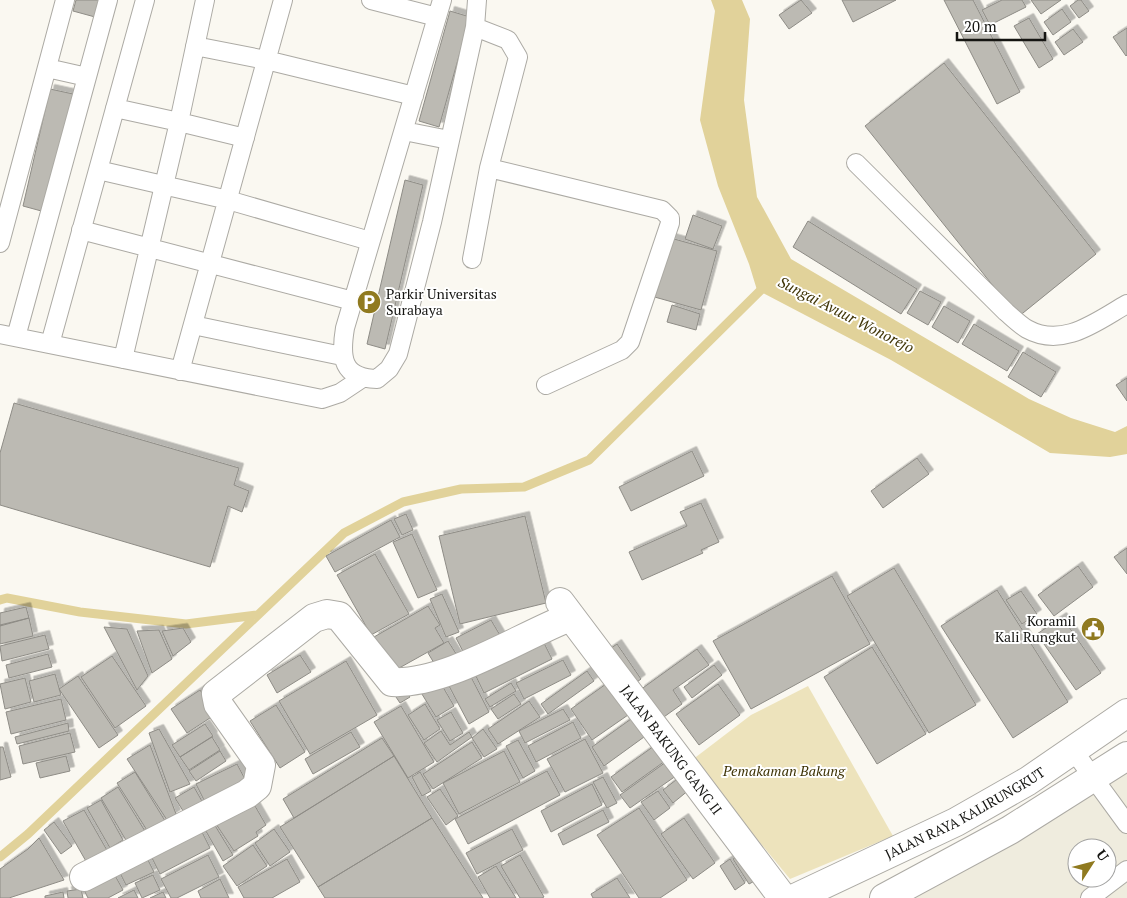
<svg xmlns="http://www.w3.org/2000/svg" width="1127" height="898" font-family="'PT Serif',serif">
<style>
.built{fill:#efecde;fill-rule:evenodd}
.green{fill:#ede3bc}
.water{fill:#e1d29a}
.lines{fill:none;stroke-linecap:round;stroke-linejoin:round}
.stream{stroke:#e1d29a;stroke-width:9}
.building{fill:#bcbab3;stroke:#8e8c86;filter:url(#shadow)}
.service-casing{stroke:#acaaa4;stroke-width:20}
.minor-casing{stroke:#acaaa4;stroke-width:30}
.secondary-casing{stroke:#acaaa4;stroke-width:30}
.service{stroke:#fff;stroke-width:18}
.minor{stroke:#fff;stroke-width:28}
.secondary{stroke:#fff;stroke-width:28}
.labels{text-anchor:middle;stroke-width:4;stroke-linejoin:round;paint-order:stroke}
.poi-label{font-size:14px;fill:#151512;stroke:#fff;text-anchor:start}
.street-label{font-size:14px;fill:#151512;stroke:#fff}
.park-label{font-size:14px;font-style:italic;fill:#3d3204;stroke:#fff}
.water-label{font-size:15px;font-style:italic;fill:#403507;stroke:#fff}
</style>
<defs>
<filter id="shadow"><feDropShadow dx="4.5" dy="-4.5" stdDeviation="0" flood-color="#0004"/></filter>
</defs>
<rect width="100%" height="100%" fill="#faf8f1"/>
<path class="built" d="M1127 745V898H901ZM1077 848H1107V878H1077Z"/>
<path class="green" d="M808 686 893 836 790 879 692 760 751 715Z"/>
<path class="water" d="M711 0H742L750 19 744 100 757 197 791 259 1029 399 1071 418 1115 432 1127 426V454L1110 457 1050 453 891 360 757 290 749 264 718 186 700 120 715 11Z"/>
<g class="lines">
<path class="stream" d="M0 600 7 598 80 612 186 624 257 615
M0 857 28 834 344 533 403 502 461 489 524 487 589 460 767 284"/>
</g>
<path class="building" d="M76 0H99L95 17 73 11Z
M801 0 812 13 789 29 779 15Z
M842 0H896L853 22Z
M944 0H973L1020 92 997 104Z
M1002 0H1022L1026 7 990 25 982 10Z
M1031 0H1061L1041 14Z
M1078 0H1081L1089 11 1079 18 1070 6Z
M1062 9 1071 22 1053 35 1044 22Z
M450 11 470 17 439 127 419 121Z
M1029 18 1053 59 1039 68 1014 26Z
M1127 28V55L1126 56 1113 37Z
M1073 29 1083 42 1064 55 1055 42Z
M944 63 1096 254 1018 317 865 126Z
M50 89 73 94 45 212 23 206Z
M405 180 423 185 385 349 367 344Z
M693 215 722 226 713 249 685 239Z
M808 221 917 289 901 314 793 247Z
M667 237 717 251 701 310 651 296Z
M920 291 941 302 928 325 907 313Z
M672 305 700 314 696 330 667 322Z
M944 306 970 321 958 343 932 327Z
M974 324 1019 351 1007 371 962 344Z
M1023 352 1056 372 1041 397 1008 377Z
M1127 378V401L1116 385Z
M14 403 239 468 234 485 249 491 242 512 228 506 210 567 0 505V453Z
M692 451 704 476 631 511 619 487Z
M917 458 929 474 883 508 871 491Z
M701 503 719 542 701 550 703 553 642 580 629 552 687 526 680 512Z
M406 514 413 530 402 535 394 519Z
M525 516 546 603 460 624 439 536Z
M391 520 400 537 335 572 326 556Z
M412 534 437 590 418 598 393 542Z
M1127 548V574L1114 557Z
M375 554 409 614 371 635 337 575Z
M1078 566 1093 587 1054 616 1038 595Z
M894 568 976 705 929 733 847 596Z
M832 576 870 644 751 709 713 641Z
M997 590 1068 702 1013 738 941 626Z
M1021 591 1037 614 1022 624 1006 600Z
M442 594 459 632 446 637 430 599Z
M428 606 440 625 435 628 444 643 392 672 374 637Z
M26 607 29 618 0 626V613Z
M1062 617 1101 673 1076 690 1037 634Z
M29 618 33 636 0 644V625Z
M491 620 504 642 468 661 456 638Z
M104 627 127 629 148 676 137 690Z
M183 628 191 642 173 656 162 631Z
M159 630 172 659 152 673 137 631Z
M45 635 49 649 2 661 0 646Z
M541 637 552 659 484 693 473 670Z
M448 641 460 660 440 673 428 653Z
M617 644 641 679 629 688 604 653Z
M872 647 926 734 877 764 824 677Z
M697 649 709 665 673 690 682 704 661 719 640 690Z
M48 654 52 667 9 678 6 665Z
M300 655 311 672 277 693 267 675Z
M112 656 146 706 115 728 81 677Z
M563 660 571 675 524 699 516 683Z
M346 661 377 715 310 754 279 701Z
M714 665 722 675 692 698 684 687Z
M587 671 594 681 548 714 541 704Z
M55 674 61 695 34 702 29 681Z
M436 675 454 706 436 717 417 686Z
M470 675 489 712 469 724 449 686Z
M78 676 118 735 99 748 59 689Z
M25 678 31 702 5 709 0 684Z
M511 683 516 691 490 707 485 699Z
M606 684 628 715 592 740 571 709Z
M718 684 740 715 699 745 676 714Z
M403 688 410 697 400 703 394 694Z
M200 690 216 714 187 733 171 709Z
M514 694 521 704 498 719 491 709Z
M61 699 66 720 11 734 6 712Z
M529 701 540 717 498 744 488 729Z
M425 704 440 729 424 740 408 715Z
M276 705 305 752 280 768 250 721Z
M401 706 434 762 408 778 374 722Z
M563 709 570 720 525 743 519 731Z
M451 712 463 733 450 741 437 720Z
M631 719 644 737 604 766 592 747Z
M573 722 581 738 536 762 528 746Z
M68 723 69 731 17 744 15 737Z
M205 724 213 736 180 757 172 745Z
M159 729 190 784 170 792 149 733Z
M483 729 497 749 484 757 472 738Z
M441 731 450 745 469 732 472 737 437 762 424 743Z
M351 732 360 747 313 774 305 759Z
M70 733 75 752 23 764 19 746Z
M212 737 220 750 189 770 180 757Z
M382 738 394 756 294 818 283 799Z
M585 739 603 773 565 792 547 759Z
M518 740 535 771 523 778 506 746Z
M661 741 672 756 622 792 611 777Z
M472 742 482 758 433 789 423 774Z
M150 745 176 814 167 820 127 759Z
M0 747H3L11 777 0 780Z
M220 751 226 761 196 781 189 771Z
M504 751 520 782 459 814 443 783Z
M66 756 70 771 40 778 36 763Z
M394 756 432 818 318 887 280 827Z
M673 757 683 771 630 808 620 795Z
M237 764 247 783 206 804 196 784Z
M547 771 560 795 468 844 455 819Z
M135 772 167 824 150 835 117 783Z
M420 772 431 791 422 796 412 777Z
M685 773 695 785 673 803 663 790Z
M603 777 617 803 607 808 593 782Z
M592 784 602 805 551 832 541 811Z
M118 787 148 836 130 847 101 798Z
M194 787 203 803 185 814 175 798Z
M440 789 458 816 446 825 427 797Z
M658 791 670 808 654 820 641 802Z
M251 799 266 825 256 832 258 836 234 851 214 821Z
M101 800 123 840 110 848 87 808Z
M639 808 687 880 660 898H639L597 835Z
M84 810 108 852 87 863 63 821Z
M603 810 609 822 563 845 558 834Z
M208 814 233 855 223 861 199 819Z
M432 818 483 898H325L318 887Z
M684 818 715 863 693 879 661 834Z
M54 822 72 846 61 854 44 830Z
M197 822 210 848 160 874 147 848Z
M274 829 290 852 270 866 255 843Z
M512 829 523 850 477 874 466 853Z
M39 838 64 880 9 898H0V869L28 849Z
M253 845 267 866 237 886 223 866Z
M144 852 154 872 126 885 116 865Z
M744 853 760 878 749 884 733 859Z
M208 855 219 877 177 898H171L161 879Z
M520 855 544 897 542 898H520L501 866Z
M287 859 300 882 272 898H244L238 887Z
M730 859 745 883 735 890 720 866Z
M496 866 516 898H490L478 877Z
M112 870 123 890 108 898H88L82 886Z
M153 875 160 890 142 898 135 883Z
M617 878 630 898H593L591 894Z
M220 879 229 898H201L198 891Z
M81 889 83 898H68L67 891Z
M134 890 138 898H118Z
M63 892 64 898H45V896Z
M163 892 166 898H150Z"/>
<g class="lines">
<g class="service-casing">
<path id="service" d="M371 0 437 17 345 328C340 358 342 378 377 379L389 369 398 354 432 222 475 27 477 0
M437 17 442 0
M195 46 266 60 414 96
M47 68 87 77
M115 108 179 122 205 0
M404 131 449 140
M856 163 1006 312C1013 318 1020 325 1027 329 1063 349 1097 321 1127 304
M489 168 662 210 670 218V223L630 342 622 350 546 385
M98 170 228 200 370 241
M81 230 353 301
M0 243 65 0
M472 259 489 168 518 57 508 40 475 27
M193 325 342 356
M0 334 322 399 340 393 361 379
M16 337 108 0
M50 344 145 0
M123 359 179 122 245 138
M180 371 283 0
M1073 750 1127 824
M1090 898 1127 870"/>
</g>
<g class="minor-casing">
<g id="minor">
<path id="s1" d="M560 602 783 898"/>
<path d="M84 877 247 794 257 786 261 765 218 704 216 694 314 618 327 614 339 616 392 682C445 685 519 637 570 617"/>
</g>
</g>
<g class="secondary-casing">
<g id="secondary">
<path id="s2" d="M795 898 956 822 1028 781 1127 713"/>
<path d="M884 898 1010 830 1127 756"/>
</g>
</g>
<use href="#service" class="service"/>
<use href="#minor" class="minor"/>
<use href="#secondary" class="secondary"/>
</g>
<defs>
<g id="parking-disc" transform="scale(1.25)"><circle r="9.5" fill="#907a20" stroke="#fff"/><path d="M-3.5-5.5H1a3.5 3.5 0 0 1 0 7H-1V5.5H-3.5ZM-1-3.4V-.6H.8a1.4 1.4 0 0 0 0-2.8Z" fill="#fff"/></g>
<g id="civic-disc" transform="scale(1.25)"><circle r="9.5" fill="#907a20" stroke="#fff"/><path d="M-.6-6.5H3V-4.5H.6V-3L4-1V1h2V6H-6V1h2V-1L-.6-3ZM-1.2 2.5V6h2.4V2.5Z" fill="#fff"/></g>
</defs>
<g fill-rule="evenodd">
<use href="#parking-disc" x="369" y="302"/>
<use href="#civic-disc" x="1093" y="629"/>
</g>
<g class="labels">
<g class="poi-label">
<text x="386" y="299">Parkir Universitas<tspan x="386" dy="16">Surabaya</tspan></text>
<text x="1076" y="626" text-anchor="end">Koramil<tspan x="1076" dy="16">Kali Rungkut</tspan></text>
</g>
<g class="street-label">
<text dy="5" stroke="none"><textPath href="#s1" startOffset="185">JALAN BAKUNG GANG II</textPath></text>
<text dy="5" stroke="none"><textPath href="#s2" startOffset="190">JALAN RAYA KALIRUNGKUT</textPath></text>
</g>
<g class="park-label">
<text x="784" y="776">Pemakaman Bakung</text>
</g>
<g class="water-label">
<text transform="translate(846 315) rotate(27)" y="5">Sungai Avuur Wonorejo</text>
</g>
</g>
<g transform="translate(1092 863) rotate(54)"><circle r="24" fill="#ffffff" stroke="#a1a1a0"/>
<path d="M0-4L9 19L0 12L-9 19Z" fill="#907a20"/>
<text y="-8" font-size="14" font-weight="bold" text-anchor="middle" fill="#151512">U</text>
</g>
<path d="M957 32v8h88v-8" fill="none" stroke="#151512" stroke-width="2.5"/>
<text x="964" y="32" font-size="15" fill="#151512" stroke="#ffffff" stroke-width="4" paint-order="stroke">20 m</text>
</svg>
